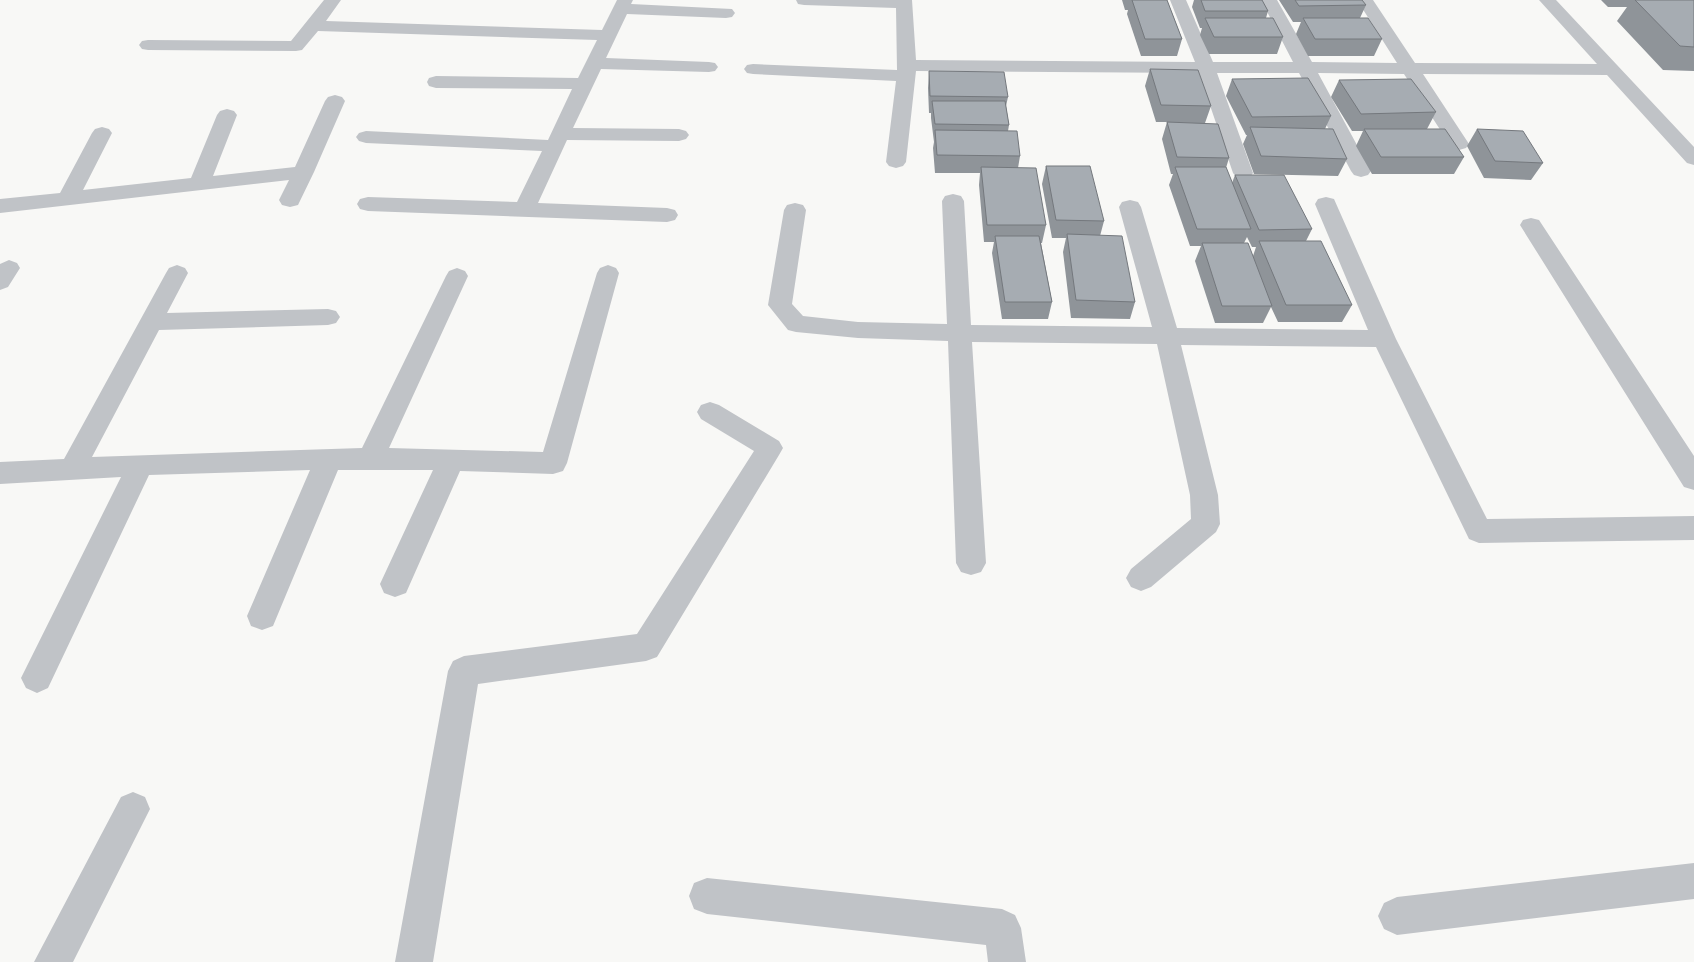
<svg xmlns="http://www.w3.org/2000/svg" width="1694" height="962" font-family="Barlow,sans-serif">
<style>
.lines{fill:none;stroke-linecap:round;stroke-linejoin:round}
.street{fill:#c0c3c7;fill-rule:evenodd}
.wall{fill:#8f9499;fill-rule:evenodd}
.building{fill:#a6acb2;stroke:#74787d}
</style>
<rect width="100%" height="100%" fill="#f8f8f6"/>
<g class="lines">
<path class="street" d="M324 0H341L326 21 602 30 617 0H633L631 4 732 9 735 13 732 17 726 18 627 14 606 58 709 62 715 63 718 67 715 71 709 72 601 69 573 128 679 129 686 131 689 135 686 139 679 141 567 140 538 203 667 208 675 210 678 215 675 220 667 222 368 211 360 209 357 204 360 199 368 197 517 202 542 151 366 143 359 141 356 137 359 133 366 131 548 140 572 89 436 88 429 86 427 82 429 78 436 76 578 78 597 40 318 31 302 50 296 51 148 50 142 49 139 45 142 41 148 40 291 41Z
M796 0H912L916 60 1195 62 1170 0H1186L1213 62H1293L1261 0H1277L1312 62 1397 63 1357 0H1373L1415 63 1597 64 1539 0H1556L1694 147V165L1687 163 1607 75 1423 74 1469 144 1466 148 1459 150 1452 148 1404 74 1318 73 1371 171 1368 175 1361 177 1354 175 1351 171 1299 73H1217L1253 173 1250 177 1243 179 1236 177 1233 173 1199 73 916 71 906 162 903 166 896 168 889 166 886 162 896 81 753 74 747 73 744 69 747 65 753 64 897 70 896 8 804 5 798 4Z
M335 95 342 97 345 101 314 172 298 205 290 207 282 205 279 200 289 180 0 213V199L60 193 92 133 95 129 102 127 109 129 112 133 83 190 191 178 217 115 220 111 227 109 234 111 237 115 213 176 295 167 325 101 328 97Z
M953 194 961 196 964 201 971 325 1152 327 1119 207 1122 202 1130 200 1138 202 1141 207 1177 328 1368 330 1315 204 1318 199 1326 197 1334 199 1396 339 1487 519 1694 516V540L1479 543 1469 539 1376 347 1181 345 1218 495 1220 524 1216 532 1151 587 1141 591 1131 587 1126 578 1131 569 1191 519 1190 495 1157 344 972 342 986 563 981 572 971 575 961 572 956 563 948 341 858 338 796 332 788 330 768 305 784 210 787 205 795 203 803 205 806 210 792 304 803 316 858 322 947 324 942 201 945 196Z
M1531 218 1539 220 1694 456V490L1684 487 1520 225 1523 220Z
M9 260 17 263 20 268 8 287 0 290V264Z
M177 265 185 268 188 273 167 313 328 309 336 311 340 317 336 323 328 325 159 330 92 457 362 448 446 276 449 271 457 268 465 271 468 276 389 448 543 452 597 273 600 268 608 265 616 268 619 273 567 463 563 471 553 474 460 471 406 593 395 597 384 593 380 584 433 470H338L273 626 262 630 251 626 247 616 310 470 149 475 48 688 37 693 26 688 21 678 121 477 0 484V462L64 459 166 273 169 268Z
M710 402 719 405 779 441 783 448 779 455 657 657 646 661 478 684 433 962H395L448 671 453 661 464 656 637 634 754 451 701 419 697 412 701 405Z
M133 792 145 797 150 809 73 962H34L121 797Z
M1694 863V899L1397 935 1384 929 1378 916 1384 903 1397 897Z
M707 878 1002 909 1015 915 1021 928 1026 962H988L986 945 707 914 694 909 689 896 694 883Z"/>
</g>
<path class="wall" d="M1122 0H1167L1182 39 1177 56H1141L1127 14 1128 10H1125Z
M1194 0H1262L1268 11 1266 18 1283 37 1277 54H1209L1200 35 1202 28H1200L1192 7Z
M1279 0H1362L1366 5 1360 18 1382 39 1374 56H1308L1296 34 1301 22H1293Z
M1601 0H1694V71L1663 70 1617 21 1627 7H1608Z
M1150 69 1211 106 1205 123 1229 158 1226 168 1232 183 1235 175 1312 229 1306 241 1352 305 1342 322H1278L1271 307 1263 323H1215L1195 261 1201 246H1190L1169 185 1173 174H1171L1162 139 1167 122H1156L1145 86ZM1247 237 1252 247H1256L1253 256 1244 243Z
M929 71 1008 97 1006 106 1009 125 1008 131 1020 156 1018 168 1046 225 1042 243H1041L1052 302 1048 319H1002L992 253 994 242H984L979 185 980 173H935L933 148 934 142 931 118V113H929L928 88Z
M1232 79 1331 116 1325 129 1347 159 1338 176 1254 174 1243 144 1247 135H1246L1226 96Z
M1339 80 1436 112 1427 129 1464 157 1454 174H1372L1356 146 1363 131H1352L1331 97Z
M1477 129 1543 163 1531 180 1484 178 1467 146Z
M1046 166 1104 221 1100 236 1135 302 1130 319 1071 318 1063 252 1066 238H1052L1042 184Z"/>
<path class="building" d="M1132 0H1167L1182 39H1145Z
M1201 0H1262L1268 11H1205Z
M1295 0H1362L1366 5 1299 6Z
M1635 0H1694V47L1680 46Z
M1205 18H1273L1283 37H1214Z
M1303 18H1368L1382 39H1315Z
M1150 69 1198 70 1211 106 1161 105Z
M929 71 1004 72 1008 97 930 96Z
M1308 78 1331 116 1252 117 1232 79Z
M1411 79 1436 112 1361 114 1339 80Z
M932 101H1005L1009 125 935 124Z
M1167 122 1218 124 1229 158 1177 157Z
M1250 127 1333 129 1347 159 1261 156Z
M1364 129H1445L1464 157H1381Z
M1477 129 1523 131 1543 163 1495 161Z
M935 130 1017 131 1020 156 937 155Z
M1046 166H1090L1104 221 1056 220Z
M981 167 1036 168 1046 225H987Z
M1175 167H1226L1251 229H1197Z
M1235 175H1284L1312 229 1259 230Z
M1067 234 1122 236 1135 302 1076 300Z
M995 236H1039L1052 302H1005Z
M1259 241H1321L1352 305H1286Z
M1202 243H1248L1272 306H1222Z"/>
</svg>
